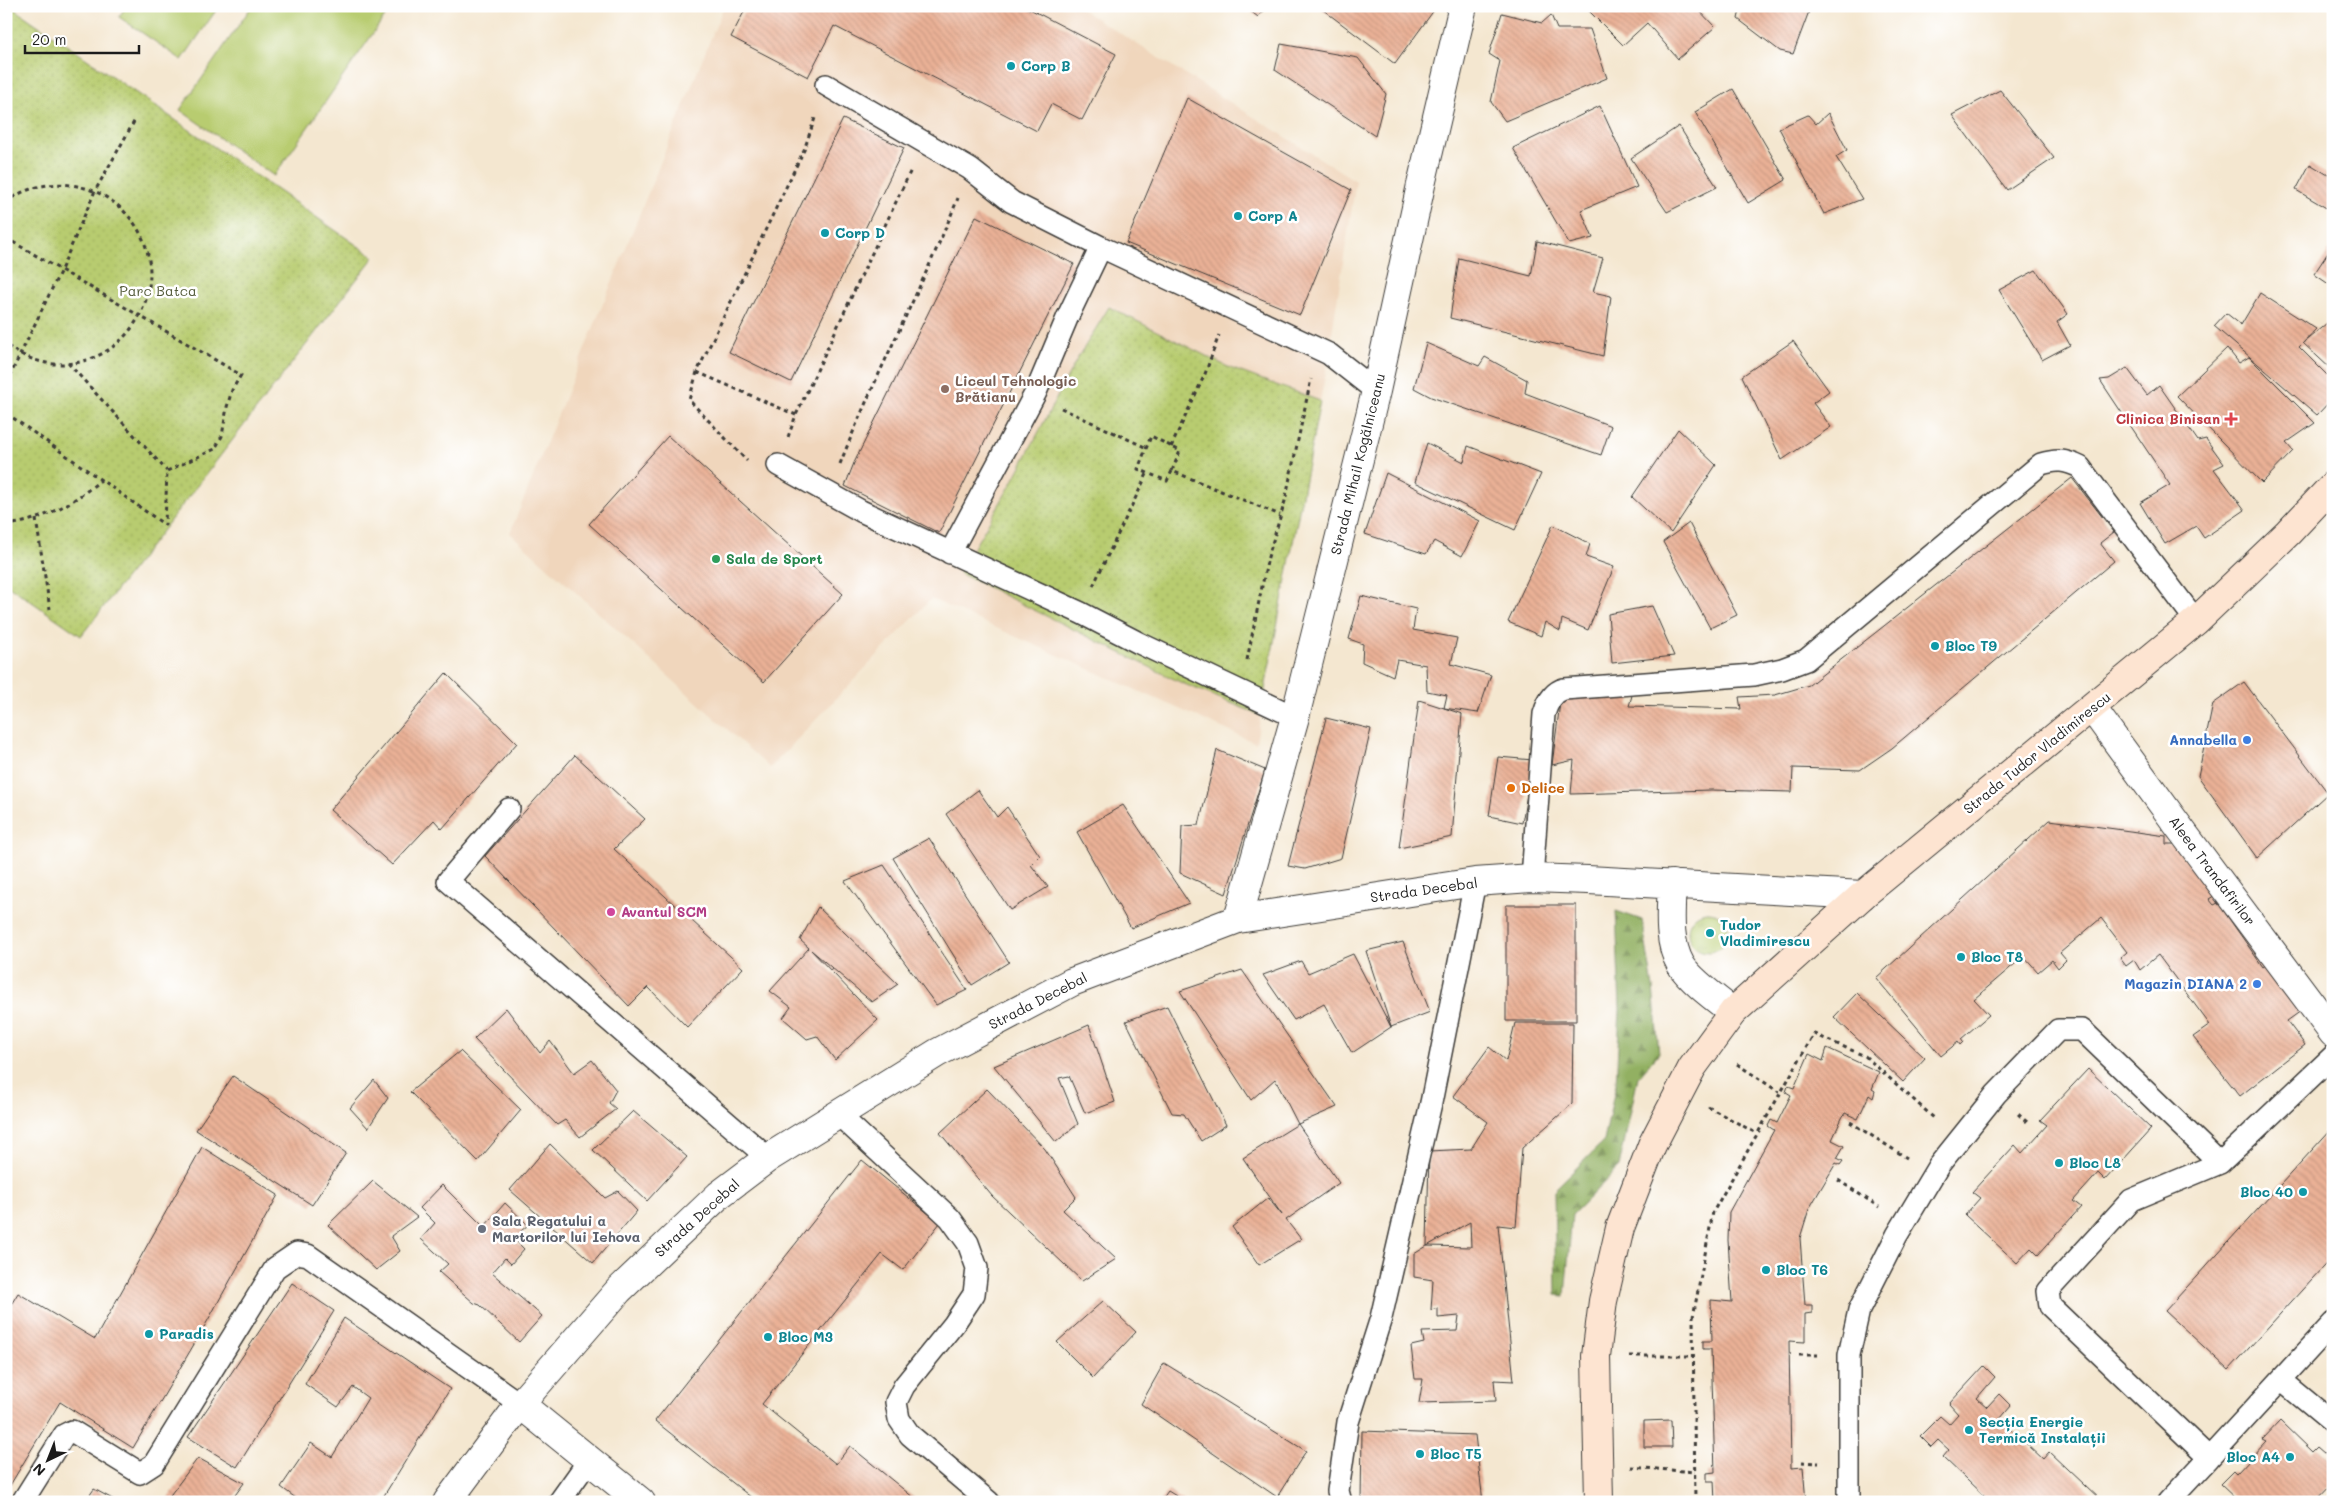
<svg xmlns="http://www.w3.org/2000/svg" width="2339" height="1508" font-family="Mali,sans-serif">
<style>
.built{fill:#f0d6bc}
.grass{fill:url(#grass-tufts);stroke:#6a7446}
.forest{fill:url(#forest-firs);stroke:#57663f}
.park{fill:url(#park-dots);stroke:#6a7446}
.garden{fill:#b8cc70;stroke:#6a7446}
.building{fill:url(#building-back-hatch);fill-rule:evenodd}
.lines{fill:none;stroke-linecap:round;stroke-linejoin:round}
.lane-casing{stroke:#3c3a37;stroke-width:24}
.street-casing{stroke:#3c3a37;stroke-width:30}
.secondary-casing{stroke:#3c3a37;stroke-width:30}
.path{stroke:#3c3a37;stroke-width:3;stroke-dasharray:4 4;stroke-linecap:butt}
.lane{stroke:#fff;stroke-width:21}
.street{stroke:#fff;stroke-width:28}
.secondary{stroke:#fde4d1;stroke-width:28}
.culture-dot{fill:#0f9aa8;stroke:#fff;stroke-width:2}
.education-dot{fill:#8d6e63;stroke:#fff;stroke-width:2}
.health-dot{fill:#e0444e;stroke:#fff;stroke-width:2}
.leisure-dot{fill:#2e9e5b;stroke:#fff;stroke-width:2}
.shop-dot{fill:#3f7fe0;stroke:#fff;stroke-width:2}
.food-dot{fill:#e8710a;stroke:#fff;stroke-width:2}
.hotel-dot{fill:#d1479c;stroke:#fff;stroke-width:2}
.worship-dot{fill:#6b7280;stroke:#fff;stroke-width:2}
.labels{text-anchor:middle;stroke-width:5;stroke-linejoin:round;paint-order:stroke}
.culture-label{font-size:14px;font-weight:bold;fill:#0d838f;stroke:#fff;text-anchor:start}
.park-label{font-size:14px;fill:#535a39;stroke:#fff}
.education-label{font-size:14px;font-weight:bold;fill:#785e54;stroke:#fff;text-anchor:start}
.health-label{font-size:14px;font-weight:bold;fill:#be3a42;stroke:#fff;text-anchor:end}
.street-label{font-size:14px;fill:#1c1c1c;stroke:#fff}
.leisure-label{font-size:14px;font-weight:bold;fill:#27864d;stroke:#fff;text-anchor:start}
.shop-label{font-size:14px;font-weight:bold;fill:#366cbe;stroke:#fff;text-anchor:end}
.food-label{font-size:14px;font-weight:bold;fill:#c56008;stroke:#fff;text-anchor:start}
.hotel-label{font-size:14px;font-weight:bold;fill:#b23c85;stroke:#fff;text-anchor:start}
.worship-label{font-size:14px;font-weight:bold;fill:#5b616d;stroke:#fff;text-anchor:start}
</style>
<defs>
<pattern id="grass-tufts" width="24" height="20" patternUnits="userSpaceOnUse" patternTransform="scale(1.25)"><rect width="24" height="20" fill="#b8cc70"/><path d="M3 7l-1-3M5 7V3M7 7l1-3M15 17l-1-3M17 17v-4M19 17l1-3" fill="none" stroke="#9eaf60"/></pattern>
<pattern id="forest-firs" width="22" height="20" patternUnits="userSpaceOnUse" patternTransform="scale(1.25)"><rect width="22" height="20" fill="#92b062"/><path d="M5 1l3.5 6h-7zM16 11l3.5 6h-7z" fill="#768e50"/></pattern>
<pattern id="park-dots" width="8" height="8" patternUnits="userSpaceOnUse" patternTransform="scale(1.25)"><rect width="8" height="8" fill="#b8cc70"/><path d="M2 2h.1M6 6h.1" fill="none" stroke="#9eaf60" stroke-width="1.8" stroke-linecap="round"/></pattern>
<pattern id="building-back-hatch" width="6" height="6" patternUnits="userSpaceOnUse" patternTransform="scale(1.25)"><rect width="6" height="6" fill="#eab196"/><path d="M-1 5l2 2M0 0l6 6M5-1l2 2" fill="none" stroke="#c89881"/></pattern>
</defs>
<rect width="100%" height="100%" fill="#fff"/>
<filter id="ink" filterUnits="userSpaceOnUse"><feTurbulence type="fractalNoise" baseFrequency=".02" numOctaves="2"/><feDisplacementMap in="SourceGraphic" scale="10" xChannelSelector="R" yChannelSelector="G"/><feConvolveMatrix kernelMatrix="1 2 1 2 8 2 1 2 1" color-interpolation-filters="sRGB"/></filter>
<filter id="wash" filterUnits="userSpaceOnUse"><feTurbulence type="fractalNoise" baseFrequency=".0096" numOctaves="4" result="noise"/><feDisplacementMap in="SourceGraphic" scale="20" xChannelSelector="R" yChannelSelector="G"/><feGaussianBlur stdDeviation="1.12" result="paint"/><feColorMatrix in="noise" values="0 0 0 0 0 0 0 0 0 0 0 0 0 0 0 0 0 1.4 0 .05"/><feComposite in="paint" operator="in"/></filter>
<g filter="url(#wash)">
<rect width="100%" height="100%" fill="#f4e7d0"/>
<path class="built" d="M724 6H1076L1356 181 1325 377 1292 535 1256 743 931 599 770 768 510 533Z"/>
<path class="grass" d="M1688 932a20 20 0 1 1 40 0a20 20 0 1 1-40 0Z"/>
<path class="forest" d="M1616 911 1642 920 1653 987 1659 1053 1638 1077 1619 1167 1572 1215 1565 1296 1556 1295 1554 1190 1604 1141 1616 1084 1620 1009Z"/>
<path class="park" d="M6 6H10L374 257 81 636 6 584Z
M1109 307 1230 368 1320 401 1260 715 1182 683 959 573 1013 481 1076 361Z"/>
<path class="garden" d="M126 6H219L182 60 119 17Z
M252 6H392L274 176 180 110Z"/>
<g id="blocks">
<path class="building" d="M747 6H1024L1116 54 1082 120 1051 104 1037 131 834 26 808 77 731 37Z
M1244 6H1267L1258 17Z
M1318 6H1437L1395 64Z
M1584 6H1695L1715 27 1678 59 1647 23 1623 45Z
M1741 6H1811L1793 54 1780 51 1738 19Z
M1502 13 1542 23 1551 15 1557 29H1590L1607 78 1505 121 1491 102 1500 61 1489 54Z
M1281 44 1358 58 1386 94 1375 136 1275 70Z
M1733 89 1786 180 1748 203 1695 112Z
M2000 90 2054 158 2007 190 1952 115Z
M1187 98 1351 190 1300 315 1126 243Z
M1600 106 1637 187 1581 210 1593 238 1569 244 1513 148Z
M1828 113 1847 150 1836 157 1862 199 1824 214 1779 128 1808 115 1816 124Z
M843 119 904 148 791 382 729 352Z
M1679 126 1717 187 1667 212 1631 158Z
M2310 164 2333 178V212L2296 190Z
M976 216 1074 264 939 533 845 486 854 463Z
M1537 241 1603 258 1593 292 1611 296 1603 356 1450 318 1459 258 1531 276Z
M2333 245V287L2314 274Z
M2036 270 2068 314 2057 322 2070 345 2042 360 1999 290Z
M2260 293 2316 329 2303 343 2333 318V371L2303 343 2299 347 2333 381V398L2317 415 2214 326 2226 313 2241 325Z
M1793 341 1829 391 1813 403 1831 427 1782 460 1742 376Z
M1426 343 1479 366 1485 357 1527 380 1525 393 1611 426 1601 455 1431 397 1414 388Z
M2227 348 2239 363 2249 357 2315 423 2286 443 2293 451 2262 483 2177 396Z
M2127 368 2147 395 2159 385 2198 441 2206 439 2224 464 2214 469 2245 510 2204 538 2196 526 2165 544 2140 503 2170 485 2100 380 2109 379Z
M1678 429 1716 465 1671 533 1632 497Z
M668 436 843 594 764 682 589 524Z
M1427 443 1464 462 1468 446 1541 474 1515 530 1415 482Z
M1386 473 1480 521 1462 556 1434 541 1426 554 1365 534Z
M2072 478 2114 532 2100 543 2114 561 1892 748 1860 770 1793 768 1792 792 1711 790 1571 794 1574 760 1552 765 1561 695 1633 692 1629 706 1741 709 1739 697 1775 695 1809 685Z
M1689 523 1737 615 1710 628 1663 542Z
M1553 525 1590 544 1586 557 1614 567 1588 630 1562 619 1560 631 1545 622 1541 636 1508 622Z
M1361 596 1416 609 1413 630 1457 638 1451 664 1491 675 1478 713 1444 708 1462 714 1452 837 1399 848 1419 700 1444 708 1447 695 1427 691 1426 665 1397 660 1393 676 1362 662 1363 644 1349 639Z
M1652 606 1674 656 1612 663 1608 614Z
M446 673 517 743 442 829 434 820 392 865 330 810Z
M2244 682 2328 793 2257 858 2198 776 2213 704Z
M1326 718 1371 729 1341 858 1305 869 1288 866Z
M1217 750 1265 770 1226 894 1180 873 1182 826 1199 825Z
M575 755 645 819 614 849 743 968 687 1027 648 987 629 1006 485 856Z
M1498 757 1533 760 1522 823 1489 816Z
M978 790 997 817 1007 807 1040 856 1031 865 1048 887 1010 910 946 814Z
M1123 805 1189 903 1131 928 1077 832Z
M2050 820 2166 836V844H2175L2209 891 2212 888 2217 894 2209 899 2214 905 2218 903 2263 967 2267 964 2301 1011 2287 1021 2305 1045 2240 1096 2193 1037 2210 1025 2158 955 2140 970 2134 960 2126 966 2120 958 2127 952 2101 918 2060 953 2066 960 2058 968 2052 960 2038 972 2024 956 1974 999 1989 1015 1961 1039 1963 1042 1960 1045 1958 1042 1941 1056 1876 978Z
M929 838 1009 962 972 985 893 858Z
M884 865 967 990 936 1005 845 881Z
M1506 905H1576V1021H1506Z
M818 907 898 984 872 1002 811 950 878 1020 835 1060 817 1036 807 1039 783 1018 791 1007 770 991 809 948 800 940Z
M1403 942 1430 1012 1391 1027 1366 951Z
M1353 954 1391 1027 1352 1053 1324 1004 1294 1020 1263 975 1301 961 1308 973Z
M1242 970 1337 1107 1298 1124 1339 1183 1286 1220 1301 1239 1259 1265 1232 1227 1268 1198 1282 1215 1243 1158 1298 1124 1275 1079 1251 1100 1180 991Z
M1857 993 1925 1058 1903 1082 1834 1017Z
M1167 1006 1226 1125 1201 1141 1184 1114 1172 1113 1126 1021Z
M506 1008 540 1053 550 1041 574 1073 592 1060 616 1090 609 1103 616 1109 580 1137 565 1120 557 1125 474 1039Z
M1515 1023H1573L1572 1104 1522 1148 1516 1227 1498 1225 1514 1381 1494 1380 1496 1401 1419 1403 1423 1379H1415L1411 1346 1424 1343 1422 1332 1457 1331 1459 1316 1438 1318V1308L1431 1310 1433 1280 1414 1277V1254L1427 1246 1429 1151 1471 1149 1488 1122 1453 1096 1489 1047 1506 1061ZM1470 1222 1471 1247 1427 1246Z
M1089 1025 1115 1102 1085 1113 1069 1076 1059 1078 1078 1124 1056 1142 994 1066Z
M1827 1048 1879 1072 1872 1089 1875 1091 1873 1098 1869 1095 1858 1119 1845 1113 1842 1118 1832 1140 1844 1146 1837 1158 1843 1161 1840 1165 1836 1163 1809 1209 1800 1238 1805 1305H1812V1313L1805 1314V1342L1789 1341 1791 1468 1803 1467 1806 1502H1715L1714 1481H1707V1473L1715 1472 1711 1349H1703V1341H1712L1711 1300 1732 1302 1728 1240 1729 1212 1774 1130 1768 1126 1771 1120 1777 1123 1791 1095 1786 1092 1788 1086 1794 1088 1809 1054 1823 1061Z
M460 1051 521 1110 478 1161 410 1092Z
M2088 1069 2151 1129 2105 1180 2098 1173 2092 1180 2073 1201 2081 1207 2038 1255 2031 1248 2017 1263 1965 1215 1980 1198 1972 1192 2015 1145 2022 1153 2047 1125 2040 1120Z
M233 1076 346 1153 312 1205 196 1130Z
M374 1080 388 1098 368 1128 350 1108Z
M987 1089 1045 1149 1076 1197 1063 1210 1116 1259 1082 1281 992 1196 940 1133Z
M633 1111 687 1157 647 1201 593 1150Z
M2333 1127V1256L2229 1370 2165 1311Z
M550 1144 605 1198 618 1191 637 1211 593 1263 510 1190Z
M202 1147 278 1195 203 1329 133 1448 60 1402 6 1492V1313L18 1293 95 1339Z
M862 1160 940 1223 903 1270 882 1254 762 1404 836 1464 850 1446 919 1502H757L655 1421Z
M373 1181 417 1217 391 1236 400 1251 376 1270 328 1225Z
M442 1185 484 1227 505 1203 528 1225 521 1231 524 1234 516 1241 524 1249 511 1264 505 1258 492 1273 542 1316 519 1342 480 1305 474 1303 439 1272 448 1264 421 1239 435 1223 420 1208Z
M292 1283 334 1311 237 1467 188 1437Z
M1103 1301 1136 1332 1093 1378 1057 1342Z
M344 1318 450 1389 380 1502H301L281 1487 311 1443 332 1457 368 1398 353 1387 338 1407 305 1384Z
M1164 1363 1306 1451 1277 1497 1141 1404Z
M1984 1366 1995 1377 1977 1398 1987 1407 1999 1394 2011 1406 2000 1419 2043 1459 2049 1452 2102 1502H1990L1943 1457 1949 1450 1938 1440 1931 1447 1920 1436 1940 1416 1949 1424 1958 1414 1949 1404Z
M1671 1420 1672 1447H1644V1421Z
M2280 1421 2312 1452 2317 1447 2333 1461V1482L2314 1502H2239L2220 1484 2233 1471 2236 1474 2266 1442 2262 1440Z
M1362 1431 1475 1435 1483 1502H1361Z
M198 1458 244 1483 230 1502H165Z
M94 1489 118 1502H85Z
M1168 1491 1186 1502H1160Z"/>
</g>
</g>
<g filter="url(#ink)">
<use href="#blocks" fill-opacity="0" stroke="#3c3a37" stroke-width="1"/>
<g class="lines">
<g class="lane-casing">
<path id="lane" d="M826 85 970 169 1012 202 1101 247
M778 465 861 511 1081 613 1139 643 1295 717
M950 553 1036 392 1068 316 1101 247 1329 354 1376 391
M509 809 448 881 768 1158
M1532 878 1544 714C1547 704 1552 692 1564 689L1754 675 1782 669 1806 660 2041 464C2057 459 2065 460 2080 467L2196 621
M838 1114 950 1218 968 1243 977 1268 974 1294 954 1324 904 1386 896 1402 899 1419 910 1435 989 1502
M2281 1380 2333 1423
M2209 1458 2333 1323
M22 1502 64 1435 72 1431 140 1473 154 1464 275 1268 297 1253 308 1255 520 1404
M559 1502 589 1460
M1341 1502 1338 1491 1348 1422 1381 1318 1431 1103 1475 882
M1849 1502V1355L1859 1310 1897 1235 1939 1165 1996 1094 2058 1030H2082L2220 1163
M2168 1502 2209 1458 2050 1306 2048 1291 2131 1200 2220 1163 2333 1056"/>
</g>
<g class="street-casing">
<path id="street" d="M2092 708 2179 827 2333 1033
M1672 884C1671 910 1667 941 1681 965 1690 980 1719 1001 1733 1012
M1238 919 1295 717 1376 391 1421 185 1463 6
M520 1404 641 1502
M447 1502 520 1404 619 1290 719 1195 768 1158 937 1053 1072 982 1238 919 1475 882 1532 878 1588 880 1863 895"/>
</g>
<g class="secondary-casing">
<path id="secondary" d="M1599 1502 1596 1356 1603 1301 1620 1228 1652 1145 1692 1068 1733 1012 1863 895 2196 621 2288 533 2333 485"/>
</g>
<path class="path" d="M6 25V26
M6 202C29 185 58 180 85 188 106 194 124 208 136 226 174 285 130 365 59 364 39 364 22 356 6 345
M6 238 241 375 232 390 227 407 222 436 215 449 167 471 165 525 6 413
M68 363 167 471
M697 372 689 400 747 461
M6 384 61 270 95 191 135 120
M1061 408 1147 448
M796 415 697 372 804 150 816 115
M788 437 796 415 911 170
M1171 447 1205 374 1219 335
M840 464C876 373 922 288 958 198
M1172 471 1167 481 1138 469 1151 436 1180 451 1172 471 1280 515
M36 519 50 609
M6 525C43 521 73 503 101 480
M1093 586 1148 472
M1247 660 1268 557 1285 501 1311 379
M1737 1064 1779 1092
M1708 1107 1756 1133
M2018 1114 2027 1122
M1850 1122 1907 1158
M1838 1180 1879 1207
M1799 1355H1818
M1629 1356H1693
M1801 1462 1819 1463
M1631 1467 1695 1472
M1695 1502 1693 1317 1713 1212 1814 1034 1865 1056 1935 1119
M2327 1502 2333 1496"/>
<use href="#lane" class="lane"/>
<use href="#street" class="street"/>
<use href="#secondary" class="secondary"/>
</g>
</g>
<g class="culture-dot">
<circle cx="1011" cy="66" r="5"/>
<circle cx="1238" cy="216" r="5"/>
<circle cx="825" cy="233" r="5"/>
<circle cx="1935" cy="646" r="5"/>
<circle cx="1710" cy="933" r="5"/>
<circle cx="1961" cy="957" r="5"/>
<circle cx="2059" cy="1163" r="5"/>
<circle cx="2303" cy="1192" r="5"/>
<circle cx="1766" cy="1270" r="5"/>
<circle cx="149" cy="1334" r="5"/>
<circle cx="768" cy="1337" r="5"/>
<circle cx="1969" cy="1430" r="5"/>
<circle cx="1420" cy="1454" r="5"/>
<circle cx="2290" cy="1457" r="5"/>
</g>
<circle class="education-dot" cx="945" cy="389" r="5"/>
<path class="health-dot" d="M2228.5 411.5h5v5h5v5h-5v5h-5v-5h-5v-5h5z"/>
<circle class="leisure-dot" cx="716" cy="559" r="5"/>
<g class="shop-dot">
<circle cx="2247" cy="740" r="5"/>
<circle cx="2257" cy="984" r="5"/>
</g>
<circle class="food-dot" cx="1511" cy="788" r="5"/>
<circle class="hotel-dot" cx="611" cy="912" r="5"/>
<circle class="worship-dot" cx="482" cy="1229" r="5"/>
<g class="labels">
<g class="culture-label">
<text x="1021" y="71">Corp B</text>
<text x="1248" y="221">Corp A</text>
<text x="835" y="238">Corp D</text>
<text x="1945" y="651">Bloc T9</text>
<text x="1720" y="930">Tudor<tspan x="1720" dy="16">Vladimirescu</tspan></text>
<text x="1971" y="962">Bloc T8</text>
<text x="2069" y="1168">Bloc L8</text>
<text x="2293" y="1197" text-anchor="end">Bloc 40</text>
<text x="1776" y="1275">Bloc T6</text>
<text x="159" y="1339">Paradis</text>
<text x="778" y="1342">Bloc M3</text>
<text x="1979" y="1427">Secția Energie<tspan x="1979" dy="16">Termică Instalații</tspan></text>
<text x="1430" y="1459">Bloc T5</text>
<text x="2280" y="1462" text-anchor="end">Bloc A4</text>
</g>
<g class="park-label">
<text x="158" y="296">Parc Batca</text>
</g>
<g class="education-label">
<text x="955" y="386">Liceul Tehnologic<tspan x="955" dy="16">Brătianu</tspan></text>
</g>
<g class="health-label">
<text x="2220" y="424">Clinica Binisan</text>
</g>
<g class="street-label">
<text transform="translate(1358 464) rotate(-76)" y="5">Strada Mihail Kogălniceanu</text>
<text transform="translate(2037 753) rotate(-39)" y="5">Strada Tudor Vladimirescu</text>
<text transform="translate(2212 871) rotate(53)" y="5">Aleea Trandafirilor</text>
<text transform="translate(1424 890) rotate(-8)" y="5">Strada Decebal</text>
<text transform="translate(1038 1001) rotate(-27)" y="5">Strada Decebal</text>
<text transform="translate(697 1218) rotate(-42)" y="5">Strada Decebal</text>
</g>
<g class="leisure-label">
<text x="726" y="564">Sala de Sport</text>
</g>
<g class="shop-label">
<text x="2237" y="745">Annabella</text>
<text x="2247" y="989">Magazin DIANA 2</text>
</g>
<g class="food-label">
<text x="1521" y="793">Delice</text>
</g>
<g class="hotel-label">
<text x="621" y="917">Avantul SCM</text>
</g>
<g class="worship-label">
<text x="492" y="1226">Sala Regatului a<tspan x="492" dy="16">Martorilor lui Iehova</tspan></text>
</g>
</g>
<rect width="2339" height="1508" fill="none" stroke="#fff" stroke-width="25"/>
<g transform="translate(48 1460) rotate(223)" stroke="#ffffff" stroke-width="4" paint-order="stroke">
<path d="M0-4L9 19L0 12L-9 19Z" fill="#1c1c1c"/>
<text y="-8" font-size="14" font-weight="bold" text-anchor="middle" fill="#1c1c1c">N</text>
</g>
<path d="M25 45v8h114v-8" fill="none" stroke="#1c1c1c" stroke-width="2.5"/>
<text x="32" y="45" font-size="15" fill="#1c1c1c" stroke="#ffffff" stroke-width="4" paint-order="stroke">20 m</text>
</svg>
